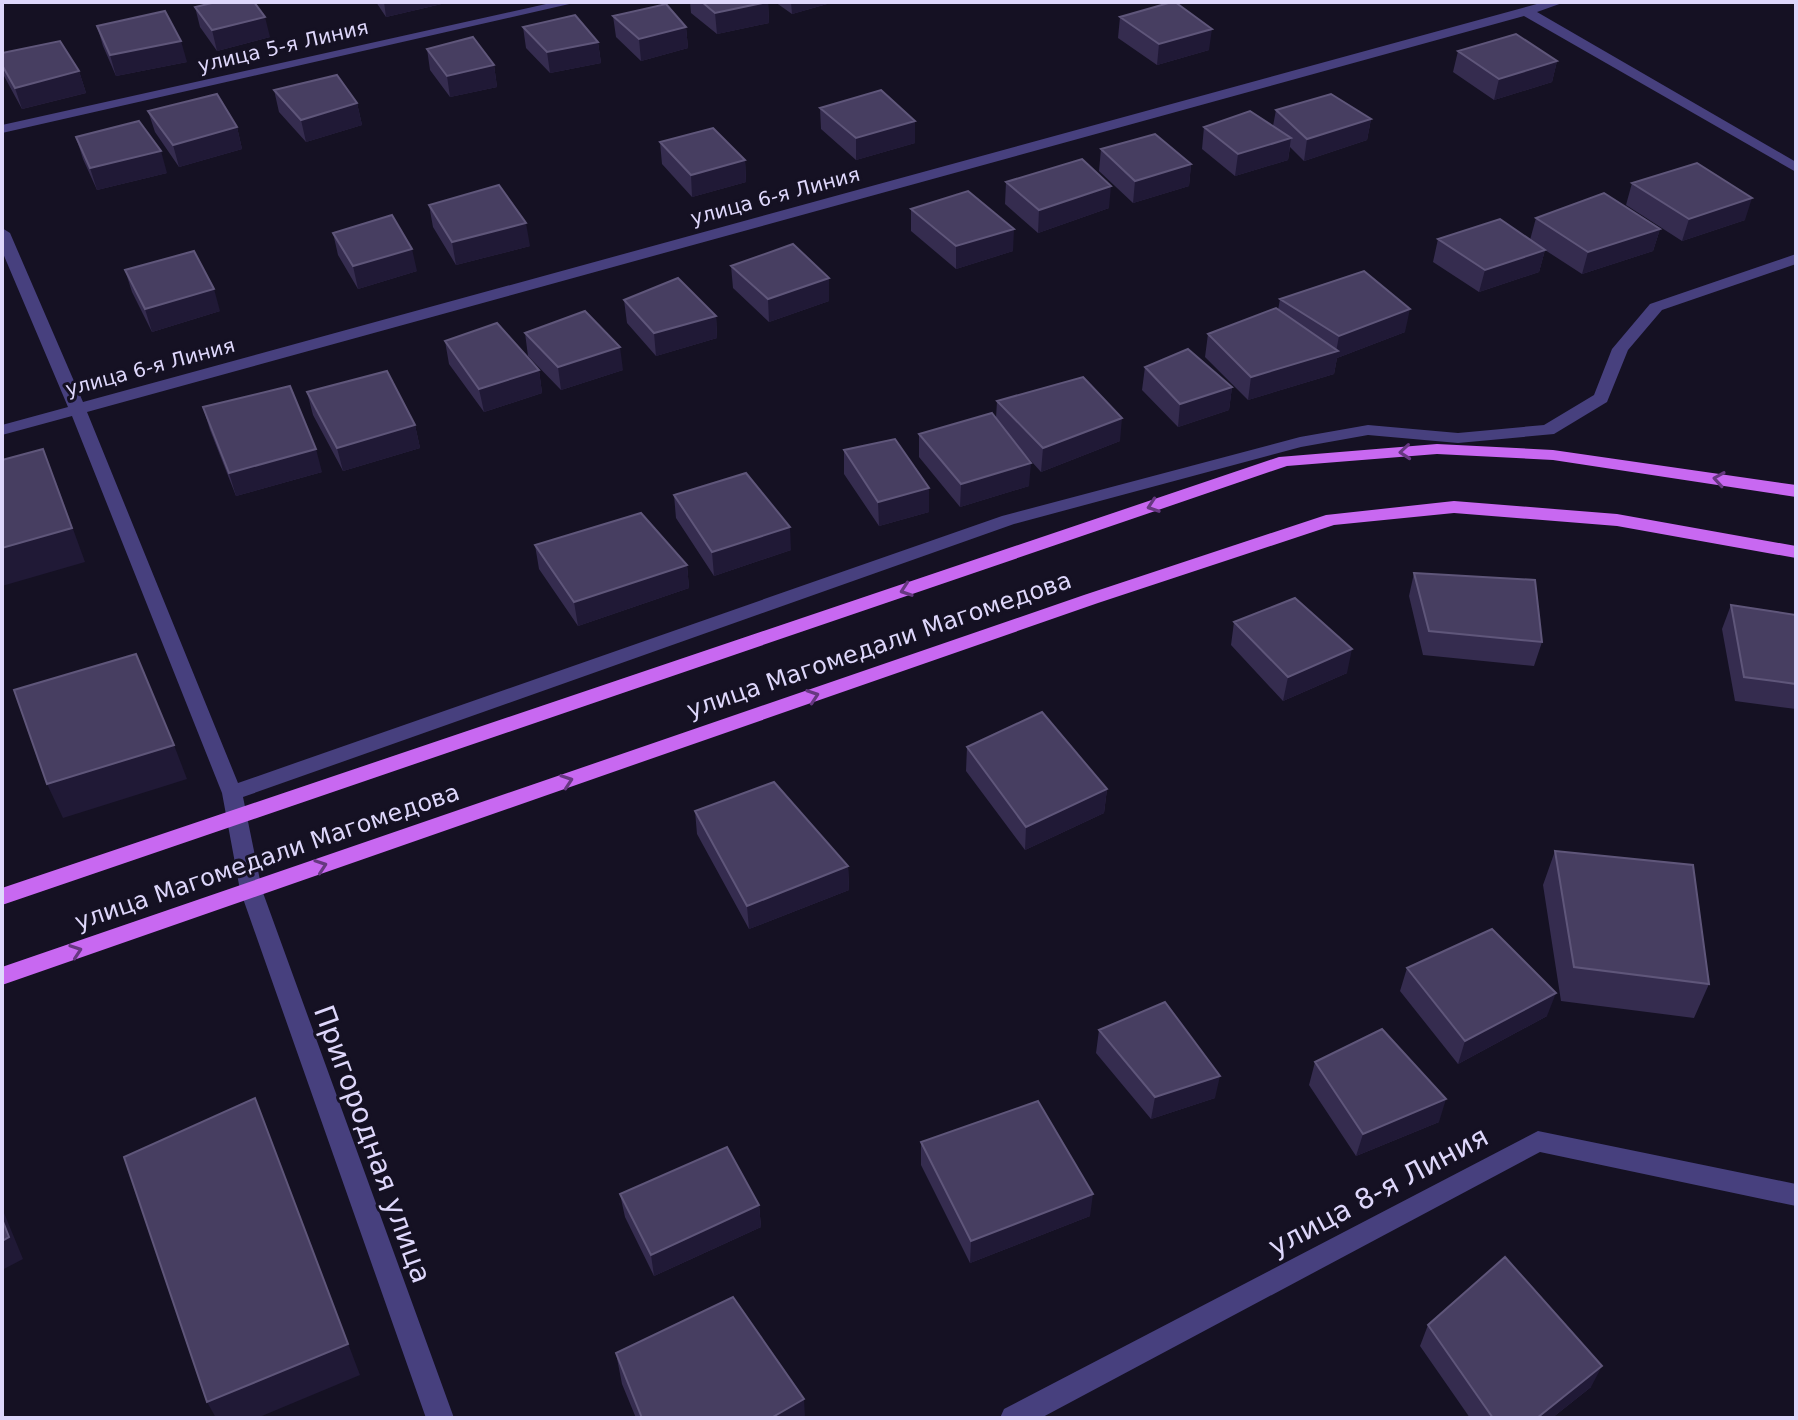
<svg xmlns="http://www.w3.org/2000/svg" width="1798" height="1420" font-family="'DejaVu Sans',sans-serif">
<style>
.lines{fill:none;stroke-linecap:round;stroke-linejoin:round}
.minor{fill:#47407e;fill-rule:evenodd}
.major{fill:#c868f1;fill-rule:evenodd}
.wall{fill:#352c4f}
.shaded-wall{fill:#201936}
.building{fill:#473e61;stroke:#5f567a;stroke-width:2}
.oneway{stroke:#663880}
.labels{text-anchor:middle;stroke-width:6;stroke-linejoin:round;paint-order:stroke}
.far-street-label{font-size:20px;fill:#ded7fb;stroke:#151123}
.street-label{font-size:24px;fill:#ded7fb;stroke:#151123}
.near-street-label{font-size:28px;fill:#ded7fb;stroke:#151123}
</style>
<rect width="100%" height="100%" fill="#151123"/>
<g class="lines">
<path class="minor" d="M555 2H578L2 133V125Z
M1544 2H1565L1537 12 1796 162V172L1524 16 87 412 238 783 1002 516 1300 437 1368 425 1458 433 1544 425 1594 395 1612 349 1650 304 1796 254V264L1662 310 1628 350 1607 402 1554 434 1458 443 1368 435 1301 447 1014 524 243 797 262 890 454 1418H426L240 890 222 793 72 416 2 435V425L68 407 2 251V228L10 233 83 402Z
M1538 1131 1796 1184V1206L1540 1152 1041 1418H1000L1004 1409Z"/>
<path class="major" d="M1437 444 1553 450 1796 485V497L1553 460 1437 454 1287 466 2 905V888L1279 457Z
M1454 501 1617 514 1796 546V558L1617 526 1454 513 1334 525 1098 603 2 985V967L1084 595 1326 515Z"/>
</g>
<path class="wall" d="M376 2H450L386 17Z
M690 2H768L769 23 717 34 691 13Z
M775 2H834L792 14Z
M195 7 270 37 217 51 200 27Z
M613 16 686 27 688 48 641 61 616 37Z
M1120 17 1209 50 1157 65 1118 38Z
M97 26 187 62 116 76 103 46Z
M523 27 598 42 601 63 550 73 526 48Z
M427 49 494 65 497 87 450 97 430 70Z
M1458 51 1557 61 1552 82 1494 100 1453 72Z
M2 53 79 71 86 93 22 109 4 76 2 71Z
M274 90 357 103 362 125 306 142 279 112Z
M820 108 915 143 856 160 821 129Z
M1276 110 1371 119 1367 140 1304 161 1290 147 1288 160 1235 176 1202 149 1204 127 1273 126Z
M148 111 237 127 242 149 179 167 155 132Z
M76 137 167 173 97 190 83 159Z
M660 142 745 160 746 182 692 197 662 164Z
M1101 149 1191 164 1189 186 1133 203 1099 171Z
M1006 182 1109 208 1038 233 1005 204Z
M1632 183 1745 220 1682 241 1626 205Z
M429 205 530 246 456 265 433 227Z
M911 209 1013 251 956 269 911 231Z
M1536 218 1660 229 1653 251 1582 274 1545 250 1539 272 1479 292 1433 262 1438 239 1530 240Z
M333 233 417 271 358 289 338 255Z
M731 266 829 301 769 322 733 288Z
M125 270 220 311 152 332 132 292Z
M1280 299 1405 332 1337 358 1334 374 1248 400 1205 357 1208 334 1278 310Z
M624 300 716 316 717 338 656 356 627 323Z
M525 333 623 370 561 390 528 356Z
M445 341 539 370 542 393 484 412 449 364Z
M1145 367 1232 387 1229 410 1178 427 1142 390Z
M307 392 415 425 420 448 343 471 313 415Z
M997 401 1120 441 1041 472 1022 451 1029 486 960 507 919 457V434L996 418Z
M203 407 322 472 236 496 210 430Z
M844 450 929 488V512L879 526 844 474Z
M674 495 791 550 714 576 676 518Z
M535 545 687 565 689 588 578 626 539 569Z
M1414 573 1542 642 1534 666 1423 655 1409 596Z
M1731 605 1796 615V709L1735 701 1722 629Z
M1234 622 1347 673 1283 701 1231 645Z
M967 747 1107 789 1104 813 1025 850 966 771Z
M695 811 848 866 849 890 749 929 697 834Z
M1555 851 1709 984 1694 1018 1561 1001 1543 885Z
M1407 968 1547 1016 1458 1064 1400 991Z
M1099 1030 1215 1098 1151 1119 1096 1053Z
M1315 1062 1439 1122 1356 1156 1309 1085Z
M921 1142 1090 1216 970 1263 921 1165Z
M620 1194 759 1205 761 1227 654 1276 625 1217Z
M1428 1325 1591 1387 1552 1418H1470L1420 1346Z
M616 1353 805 1418H636L622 1384Z"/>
<path class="shaded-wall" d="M384 2H450L386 17Z
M768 2 769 23 717 34 715 13Z
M791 2H834L792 14Z
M265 17 270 37 217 51 212 30Z
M686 27 688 48 641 61 639 39Z
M1212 29 1209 50 1157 65 1159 44Z
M181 41 187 62 116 76 110 55Z
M598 42 601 63 550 73 547 52Z
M1557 61 1552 82 1494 100 1499 79Z
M494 65 497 87 450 97 447 76Z
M79 71 86 93 22 109 15 88Z
M357 103 362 125 306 142 301 120Z
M1371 119 1367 140 1304 161 1307 139Z
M915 121V143L856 160V138Z
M237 127 242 149 179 167 173 145Z
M1291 138 1288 160 1235 176 1238 154Z
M161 151 167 173 97 190 90 168Z
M745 160 746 182 692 197 691 175Z
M1191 164 1189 186 1133 203 1135 181Z
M1111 186 1109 208 1038 233 1039 210Z
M1752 198 1745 220 1682 241 1689 219Z
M526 223 530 246 456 265 452 242Z
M1014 229 1013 251 956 269V246Z
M1660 229 1653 251 1582 274 1588 252Z
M412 249 417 271 358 289 353 266Z
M1545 250 1539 272 1479 292 1485 270Z
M829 278V301L769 322 768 299Z
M214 289 220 311 152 332 145 309Z
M1410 309 1405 332 1337 358 1334 374 1248 400 1251 377 1336 352 1339 336Z
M716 316 717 338 656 356 654 333Z
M620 347 623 370 561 390 558 367Z
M539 370 542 393 484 412 479 389Z
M1232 387 1229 410 1178 427 1180 404Z
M1122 418 1120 441 1041 472 1043 448Z
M415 425 420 448 343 471 337 448Z
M316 449 322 472 236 496 229 473Z
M1031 463 1029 486 960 507 961 484Z
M56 482 85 562 2 586V548Z
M929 488V512L879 526 878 502Z
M790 527 791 550 714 576 712 552Z
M687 565 689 588 578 626 574 602Z
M1352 649 1347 673 1283 701 1288 677Z
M174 745 187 779 63 818 47 784Z
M1107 789 1104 813 1025 850 1026 827Z
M848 866 849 890 749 929 747 906Z
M1556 993 1547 1016 1458 1064 1465 1041Z
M1220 1076 1215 1098 1151 1119 1155 1097Z
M255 1098 360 1375 257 1418H216L207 1402Z
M1446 1099 1439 1122 1356 1156 1363 1134Z
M1093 1194 1090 1216 970 1263 971 1241Z
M759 1205 761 1227 654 1276 651 1255Z
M2 1208 23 1259 2 1270Z
M1602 1366 1591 1387 1552 1418H1537Z
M804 1399 805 1418H771Z"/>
<path class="building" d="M216 2H254L265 17 212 30 195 7Z
M702 2H767L715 13Z
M1172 2H1175L1212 29 1159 44 1120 17Z
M666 4 686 27 639 39 613 16Z
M165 11 181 41 110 55 97 26Z
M575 15 598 42 547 52 523 27Z
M1516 34 1557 61 1499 79 1458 51Z
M473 37 494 65 447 76 427 49Z
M60 41 79 71 15 88 2 65V53Z
M337 75 357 103 301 120 274 90Z
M881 90 915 121 856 138 820 108Z
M217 94 237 127 173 145 148 111Z
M1331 94 1371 119 1307 139 1276 110Z
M1250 111 1291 138 1238 154 1204 127Z
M139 121 161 151 90 168 76 137Z
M713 128 745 160 691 175 660 142Z
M1155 134 1191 164 1135 181 1101 149Z
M1082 159 1111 186 1039 210 1006 182Z
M1697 163 1752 198 1689 219 1632 183Z
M499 185 526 223 452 242 429 205Z
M968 191 1014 229 956 246 911 209Z
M1604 193 1660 229 1588 252 1536 218Z
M392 215 412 249 353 266 333 233Z
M1500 219 1545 250 1485 270 1438 239Z
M793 244 829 278 768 299 731 266Z
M194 251 214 289 145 309 125 270Z
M1364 271 1410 309 1339 336 1280 299Z
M678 278 716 316 654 333 624 300Z
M1276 308 1338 351 1251 377 1208 334Z
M585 311 620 347 558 367 525 333Z
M497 323 539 370 479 389 445 341Z
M1188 349 1232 387 1180 404 1145 367Z
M387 371 415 425 337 448 307 392Z
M1083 377 1122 418 1043 448 997 401Z
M290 386 316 449 229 473 203 407Z
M992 413 1031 463 961 484 919 434Z
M895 439 929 488 878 502 844 450Z
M43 449 72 528 2 548V460Z
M746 473 790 527 712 552 674 495Z
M641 513 687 565 574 602 535 545Z
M1414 573 1535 580 1542 642 1429 631Z
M1295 598 1352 649 1288 677 1234 622Z
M1731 605 1796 615V684L1744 677Z
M136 654 174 745 47 784 14 690Z
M1042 712 1107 789 1026 827 967 747Z
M774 782 848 866 747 906 695 811Z
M1555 851 1693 865 1709 984 1574 967Z
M1492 929 1556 993 1465 1041 1407 968Z
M1165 1002 1220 1076 1155 1097 1099 1030Z
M1382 1029 1446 1099 1363 1134 1315 1062Z
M255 1098 348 1344 207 1402 124 1157Z
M1038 1101 1093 1194 971 1241 921 1142Z
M727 1147 759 1205 651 1255 620 1194Z
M2 1219 9 1237 2 1241Z
M1505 1257 1602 1366 1537 1418H1493L1428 1325Z
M733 1297 804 1399 771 1418H642L616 1353Z"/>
<defs><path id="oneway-chevron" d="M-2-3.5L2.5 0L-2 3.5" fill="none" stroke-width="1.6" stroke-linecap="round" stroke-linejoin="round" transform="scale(2)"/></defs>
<g class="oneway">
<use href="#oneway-chevron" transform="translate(1405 452) rotate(175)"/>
<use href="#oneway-chevron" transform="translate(1719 479) rotate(-171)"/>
<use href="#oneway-chevron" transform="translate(1153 506) rotate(161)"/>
<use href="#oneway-chevron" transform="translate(906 590) rotate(161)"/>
<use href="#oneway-chevron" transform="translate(813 696) rotate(-19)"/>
<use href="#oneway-chevron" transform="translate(567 781) rotate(-19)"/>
<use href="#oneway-chevron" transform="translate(321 866) rotate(-19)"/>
<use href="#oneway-chevron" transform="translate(76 951) rotate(-19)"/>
</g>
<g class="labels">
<g class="far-street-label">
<text transform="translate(283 46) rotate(-13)" y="7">улица 5-я Линия</text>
<text transform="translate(775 196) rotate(-15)" y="7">улица 6-я Линия</text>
<text transform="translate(150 367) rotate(-15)" y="7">улица 6-я Линия</text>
</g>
<g class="street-label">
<text transform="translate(879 645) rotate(-19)" y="8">улица Магомедали Магомедова</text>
<text transform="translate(267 857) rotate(-19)" y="8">улица Магомедали Магомедова</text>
</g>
<g class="near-street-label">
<text transform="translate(373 1144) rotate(70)" y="10">Пригородная улица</text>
<text transform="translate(1378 1191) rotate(-28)" y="10">улица 8-я Линия</text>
</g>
</g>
<rect width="1798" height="1420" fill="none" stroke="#ded7fb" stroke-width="8"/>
</svg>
